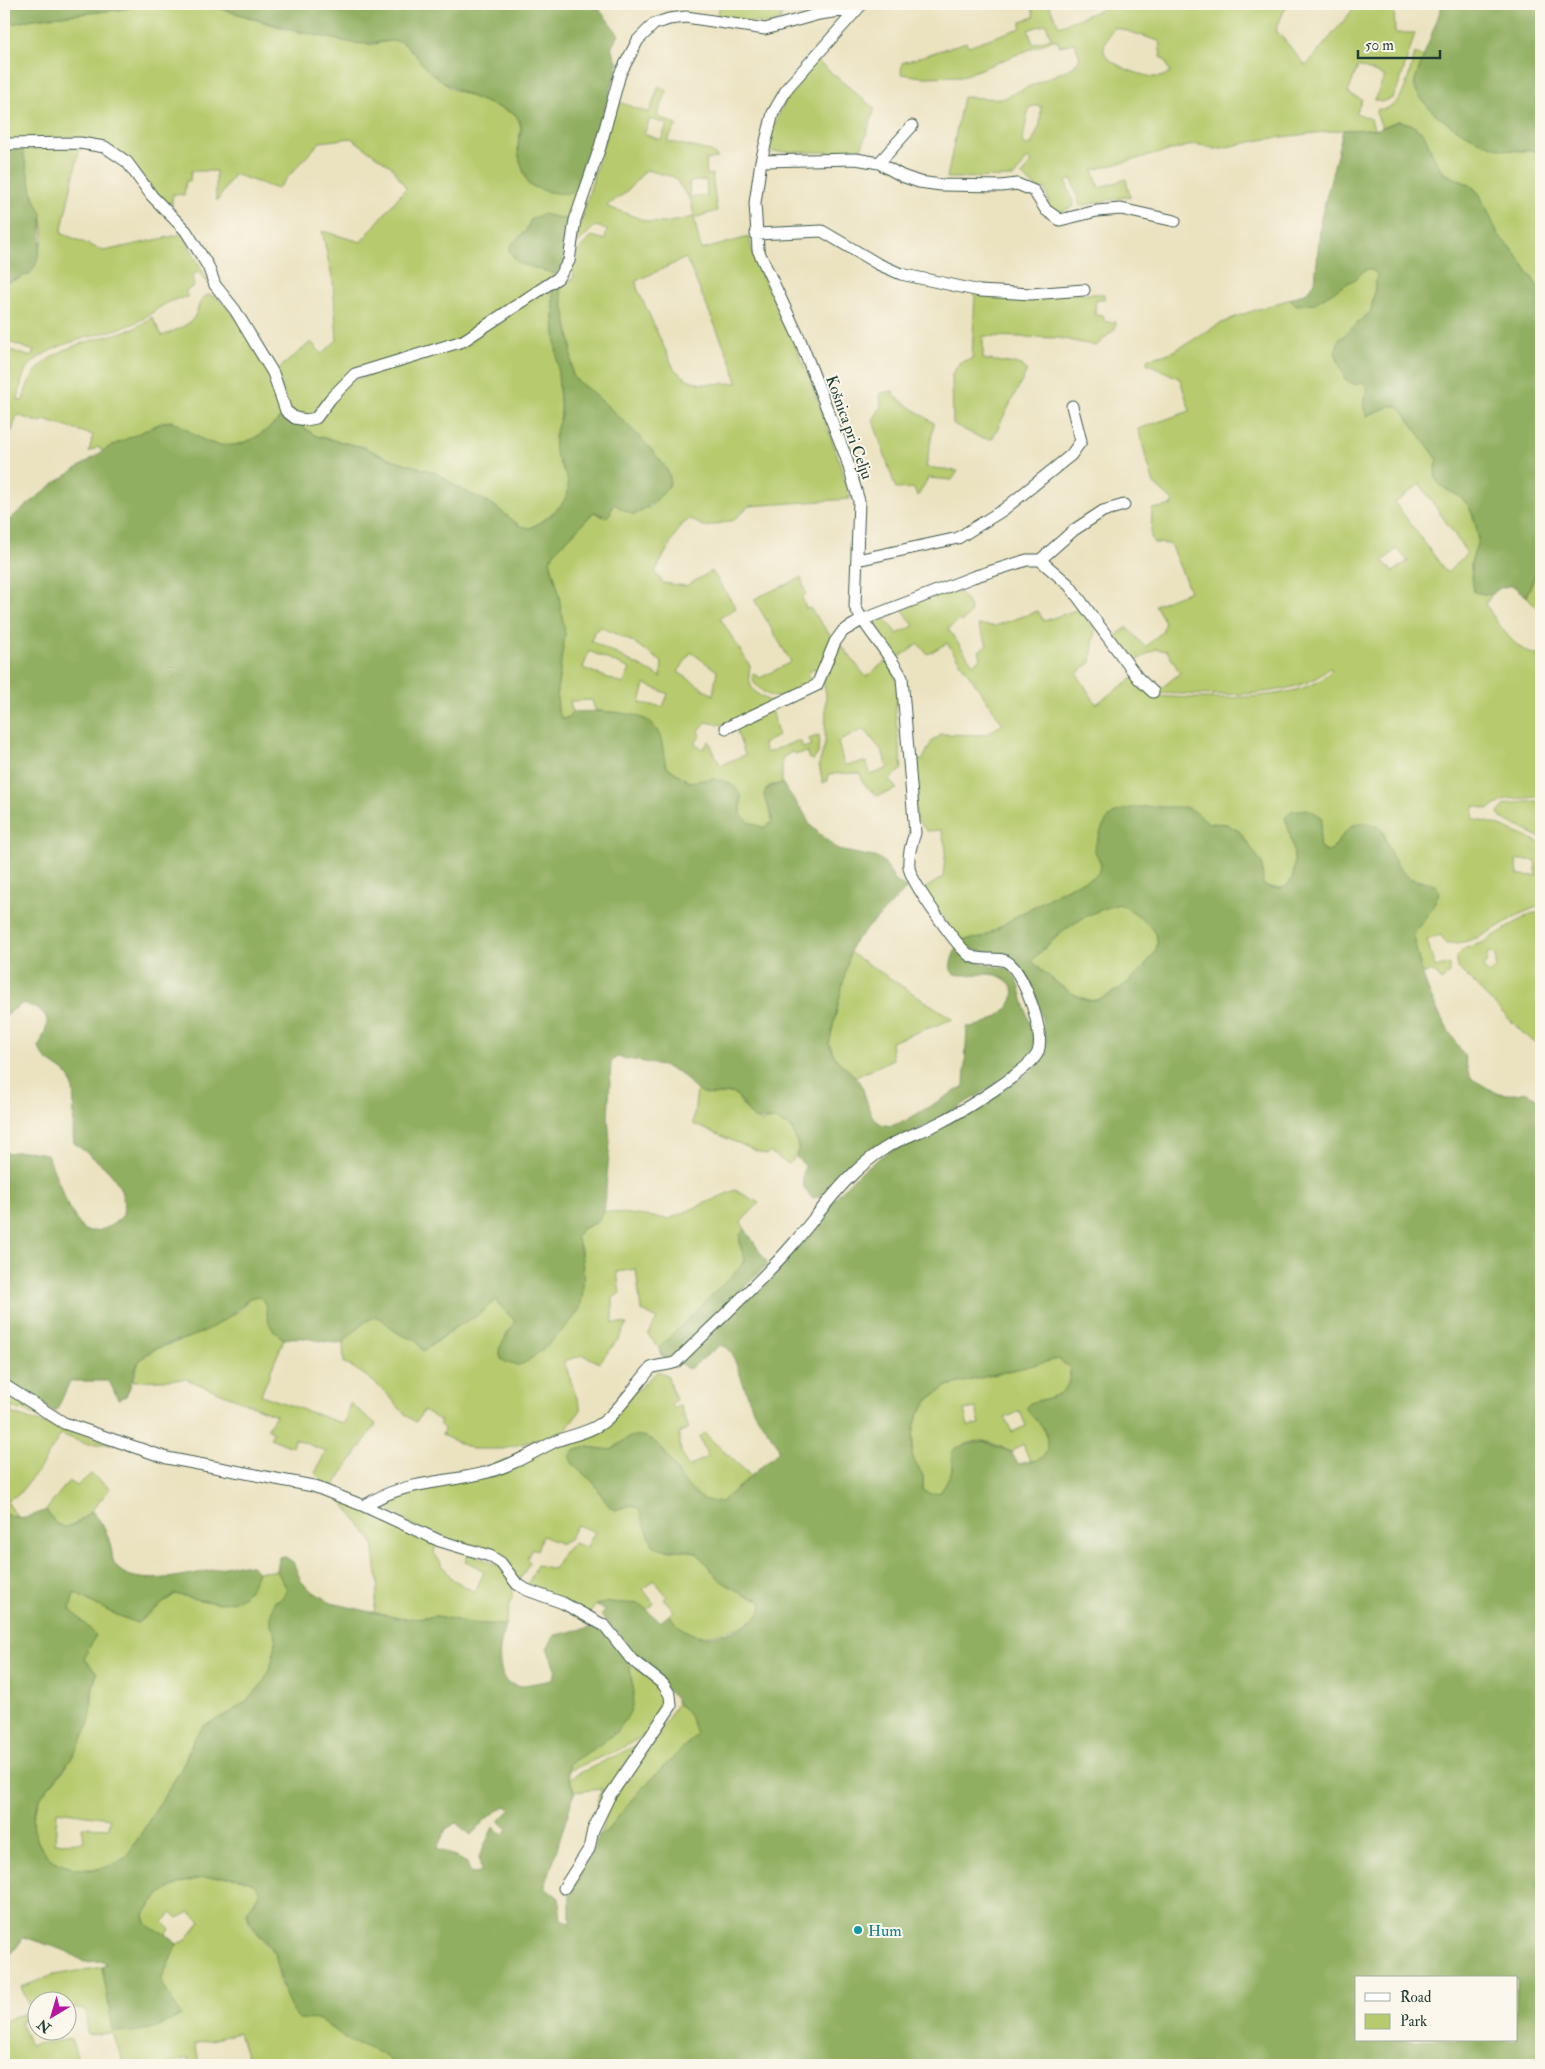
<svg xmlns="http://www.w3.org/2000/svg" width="1545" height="2069" font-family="'IM FELL Double Pica',serif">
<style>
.green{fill:#b7cb6e;stroke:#6b8451;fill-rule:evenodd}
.forest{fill:#91af61;stroke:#58764a;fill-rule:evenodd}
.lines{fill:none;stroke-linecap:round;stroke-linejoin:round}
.street-casing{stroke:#3e5649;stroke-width:13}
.street{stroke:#fff;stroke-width:11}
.culture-dot{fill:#0f9aa8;stroke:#fbf7ec;stroke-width:2}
.labels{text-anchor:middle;stroke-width:4;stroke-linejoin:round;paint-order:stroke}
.street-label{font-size:16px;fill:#1f3d34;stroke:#fbf7ec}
.culture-label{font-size:16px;fill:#0d838f;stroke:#fbf7ec;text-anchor:start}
</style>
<rect width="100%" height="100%" fill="#fbf7ec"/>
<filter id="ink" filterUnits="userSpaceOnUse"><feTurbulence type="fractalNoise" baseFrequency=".02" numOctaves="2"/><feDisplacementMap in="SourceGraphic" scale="10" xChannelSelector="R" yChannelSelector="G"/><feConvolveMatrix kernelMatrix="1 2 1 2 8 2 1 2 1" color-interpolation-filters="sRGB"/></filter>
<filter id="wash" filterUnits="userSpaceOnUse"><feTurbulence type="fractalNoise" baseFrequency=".0096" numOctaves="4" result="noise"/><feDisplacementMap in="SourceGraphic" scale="20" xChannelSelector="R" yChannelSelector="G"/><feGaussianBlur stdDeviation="1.12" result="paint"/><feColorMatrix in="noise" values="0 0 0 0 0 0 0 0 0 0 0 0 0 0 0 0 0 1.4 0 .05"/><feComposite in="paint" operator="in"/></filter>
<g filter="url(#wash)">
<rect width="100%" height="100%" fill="#ebe2c0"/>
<path class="green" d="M139 4H206L289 30 370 45 394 40 401 41 450 88 515 114C525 128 518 134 518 149 519 161 524 173 529 185L581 191 573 221 531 219 526 231 512 244 518 263 556 274 461 340 351 373 318 413 306 418 289 410 276 371 311 342 322 354 337 340 333 282 322 231 361 242 406 188 392 167 351 138 320 142 277 189 234 174 218 200H216V171H191L190 181H186L184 195 173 194 171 209 116 149 4 142V26L33 19 126 9Z
M720 4H781V19L769 24 717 18Z
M1116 4H1287L1276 30 1306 66 1351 12 1354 4H1394L1395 33H1415L1400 82 1393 98 1381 102 1374 100 1385 76 1358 66 1348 93 1362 100 1356 113 1371 119 1374 129 1340 130 1266 139 1216 149 1196 144 1093 170 1099 188 1126 179 1130 196 1080 206 1072 179 1066 182 1074 206 1058 213 1044 206 1049 202 1045 189H1038L1022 176 1032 161 1028 158 1014 177 947 178 963 97 1001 99 1073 67 1080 58 1075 43 1060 46 1056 39 963 76 923 77 901 74 902 63 966 42 968 46 1021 28V21L1034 17 1032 7 1049 5 1059 26ZM1046 24 1051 38 1033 44 1028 30ZM1114 27 1159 41 1161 57 1166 61 1170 73C1165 75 1160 78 1155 77 1144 77 1100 63 1104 47 1105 41 1110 34 1114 27ZM1033 106H1041L1040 125 1031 145 1027 146 1022 143 1029 108Z
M1415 53 1424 57 1415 80 1414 88C1435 123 1476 140 1514 150 1523 153 1532 149 1541 152V291L1515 253 1499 236 1479 193 1470 185 1444 173 1436 162 1424 134 1411 124 1398 121 1382 127 1376 113 1378 109C1405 112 1409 71 1415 53Z
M815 59 875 109 860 152H773L768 148C777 109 791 90 815 59Z
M659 86 667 91 657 116 677 125 667 141 710 151 718 158 706 160 707 175 712 174 717 211 694 218 701 250 749 237C755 269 772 295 786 324 811 380 834 439 850 499L749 506 734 520 705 527 690 519 680 526 655 572 663 583 686 586 712 571 736 608 720 618 750 666C746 686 754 695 773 702L722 725 706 722 698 732 701 734 695 744 703 749 709 741 720 765 745 755 736 729 772 708 778 736 763 744 766 753 800 740 803 748 812 745 809 739 819 735 818 754 813 760 808 758V752L797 754 792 752 782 758V783L769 786 764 795 772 816V822L764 828 749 822 741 814V795L713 779 689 782 666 766 664 757 630 715 595 710 592 700 570 701 572 712 569 717 563 719 558 712 557 690 560 673 558 589 550 561 553 554 594 512 603 517 613 504 649 508 670 485 666 468 638 436 572 376 571 344 559 283 571 281 574 276C568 258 580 248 592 236L605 240 607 229 595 226 576 245 578 231 616 101 649 113ZM650 119 667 124 661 140 644 134ZM646 170 674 177 691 201 694 217 664 223 649 222 606 206 624 194ZM706 180 707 196 690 197 689 182ZM686 258 733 367 737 383 701 384 687 379 674 369 637 288 636 281ZM601 627 633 642 662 662 661 677 591 641 594 632ZM589 651 630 669 623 684 583 668ZM691 652 717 671 713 695 678 672ZM645 684 668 694 663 707 640 703Z
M22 147H80L61 233 104 251 183 234 208 281V283L198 272 192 276 194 286 185 291 188 297C162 299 152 317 130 325 100 336 46 342 26 370 21 378 20 391 18 400L23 401C32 347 89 343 132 329 139 327 145 321 152 317L162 336C171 332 185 327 192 320 199 313 197 299 208 295 223 291 260 355 267 368 274 382 279 399 284 414 264 435 236 455 205 441 193 435 184 426 171 421L163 422 104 451 98 447 89 452 93 435 44 420 41 423 17 415 12 431 4 435V348L31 357 34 351 4 340V283L19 279C25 270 34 260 39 250 49 229 39 212 33 193 28 178 25 163 22 147Z
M1366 269 1373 270 1377 275 1371 311 1335 351 1345 379 1363 382 1368 389 1364 397V410C1373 408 1386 404 1395 406 1407 409 1430 449 1438 460 1425 494 1461 487 1470 509 1473 517 1478 529 1478 539 1477 547 1472 556 1471 565 1471 574 1473 583 1474 592L1491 595 1486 604C1496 622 1518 656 1541 655V797L1507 799 1489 809 1474 806 1473 819 1495 824 1541 843V906C1504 916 1488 943 1446 944L1441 935 1427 940 1435 968 1450 964C1451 973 1448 976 1441 981L1437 974 1430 971 1423 974 1415 947 1414 933 1422 921 1430 882C1424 881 1415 881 1410 878 1394 869 1388 846 1382 829 1351 812 1348 833 1329 852L1323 851 1319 845 1322 817 1286 818C1293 840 1309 903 1263 885L1239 831 1226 824 1209 823 1188 808H1143L1105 823 1094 849 1101 863 1100 871 1094 877 1071 886 1022 913 982 938 961 940 921 891 943 877 946 848 941 830 927 831 916 819 911 755 922 761 932 741 939 737 940 734 985 735 1003 724 947 643 928 654 918 644 897 659 871 623 874 617 882 614 897 634 914 626 901 607 953 588C961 594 972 603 970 614L962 622 959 620 948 629 973 664 981 658 979 651 987 644 978 625 995 626 1038 611 1044 621 1079 609 1095 628 1091 662 1077 674 1096 704 1133 678 1151 695 1157 696C1193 699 1312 704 1332 669L1329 668C1299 701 1202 695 1160 693L1159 690 1180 673 1167 651 1156 649 1131 664 1114 637 1127 627 1145 647 1162 632 1165 622 1155 605 1190 591 1170 544 1154 543 1151 538 1152 509 1173 505V501L1154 484 1138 429 1190 411 1180 379 1147 363 1148 358C1175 356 1196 336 1220 324 1241 313 1267 307 1290 299L1296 305C1321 295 1346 287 1366 269ZM1420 484 1467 553 1447 573 1395 503ZM1397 549 1408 561 1393 572 1383 561ZM1516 860H1535L1537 876 1518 875Z
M552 287 561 416C555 432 554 446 559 462 562 471 569 478 569 488 570 503 542 522 530 528L520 526 492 504 462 490 436 473 385 457 363 447 316 436 304 428V425L349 382 431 354Z
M975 293 1104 294V300H1096L1095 315 1103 316 1105 322H1116L1115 329 1096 346 1060 338 983 336V359L1022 365 1027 371 992 439 981 438 953 424 952 374 960 362 972 359Z
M893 391 894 396 934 423 926 467 958 471 952 480 928 478 918 496 913 488 896 489 873 420 881 407 880 393Z
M1541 562V611L1526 596Z
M801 578 806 594 802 597 806 609 810 608 833 639 821 673 813 668 807 676 815 681C794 692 778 708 758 687 753 683 752 679 753 673L760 678 791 662 754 599Z
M837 643 842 646 866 677 887 660 896 676 898 692 895 712 902 769 889 780 897 789 877 796 863 783 860 773 828 774 827 781 823 783 819 765 825 744 826 694 823 681ZM864 729 882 751 888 768 871 775 866 762 844 765 838 742Z
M1534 801 1541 802V838L1501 818 1498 813 1506 804Z
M1119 904C1132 910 1153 924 1157 939 1163 958 1107 1006 1088 1000 1067 994 1047 975 1031 961 1062 932 1077 915 1119 904Z
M1541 912V1047L1525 1035 1458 968 1456 957 1464 949 1484 942 1530 914ZM1488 952 1496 954V967L1489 974 1483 967 1486 963Z
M849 952 953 1019 891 1042 893 1059 856 1077 836 1059 829 1044Z
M697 1090 712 1095 732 1093 737 1095 743 1106 761 1122 773 1119 792 1128C798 1144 802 1152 788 1164L770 1152 766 1155 693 1124Z
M735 1190 759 1203 741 1222 745 1229 740 1235V1245L745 1260 741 1266 659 1348 648 1335 657 1319 641 1310 636 1269 617 1272 620 1293 613 1298V1323L627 1324 620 1337 599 1363 584 1355 564 1361 581 1410 564 1432 503 1449H472L442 1435 444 1429 439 1424 441 1421 424 1410 416 1422C405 1416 399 1408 391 1398 378 1384 361 1371 344 1363L343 1343C392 1291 373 1332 415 1339L423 1351 444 1337 457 1326 477 1316 495 1300 515 1321 505 1336 532 1357 569 1323 580 1308 582 1284 581 1249 576 1237 581 1229 596 1223 604 1211 669 1219Z
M259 1296C274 1310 262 1325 284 1339L261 1395 344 1424 350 1403 376 1424 334 1486 323 1482 315 1473 326 1451 295 1439 292 1447 270 1438 273 1433 267 1429 276 1415 186 1379 133 1381 139 1361 153 1350 196 1335 239 1311 249 1298Z
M1058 1359 1070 1368C1071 1397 1053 1396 1030 1403 1037 1419 1066 1459 1030 1461L1023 1444 1011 1452C1003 1448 990 1441 981 1441 964 1441 949 1453 952 1471L941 1492 930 1494 923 1490V1476L912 1456 914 1427 918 1415 929 1399 947 1386ZM976 1408 980 1424 968 1426 964 1410ZM1020 1411 1026 1426 1012 1432 1005 1418Z
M658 1371 667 1375 676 1400 671 1404 674 1408 680 1406 689 1428 679 1433 681 1452 688 1467 708 1456 699 1437 704 1433 751 1476C743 1483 731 1498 721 1502 697 1510 674 1468 665 1452L627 1438 611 1450 587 1447 570 1458C574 1469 584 1473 592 1481 601 1491 603 1503 615 1510L632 1505 638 1508 667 1551 675 1549 696 1552 702 1557 710 1569 744 1595 761 1600 762 1610C752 1623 743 1626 727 1631 702 1639 686 1638 669 1615L674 1611 664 1599 667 1596 654 1580 643 1589 654 1604 647 1610 635 1603 629 1605 610 1602 596 1605 590 1613 527 1586 537 1565 554 1569 564 1552 574 1543 586 1548 595 1532 577 1525 569 1539 562 1544 542 1536 537 1550 532 1548 527 1559 530 1562 520 1580 504 1561 413 1526 399 1515 377 1507V1501L588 1435Z
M10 1394 47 1419 12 1407 11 1413C45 1426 80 1433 115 1444H86L61 1434 40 1468 18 1495 6 1500 18 1518H12L4 1512V1408Z
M91 1474 110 1488C98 1504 85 1521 65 1528L56 1524 46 1510 69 1481 77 1486Z
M341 1500 436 1544 434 1553 452 1579 475 1592 484 1572 474 1565 465 1562 469 1553 498 1565 512 1583V1597L505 1625 470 1623 437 1616 403 1619 374 1613 378 1584 373 1542Z
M277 1571 287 1589 283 1597 274 1603 271 1625 276 1636 272 1662 264 1682 247 1701 231 1712 204 1726 180 1771 127 1856 116 1864 105 1869H77L57 1864 44 1853 33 1832V1816L42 1795 67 1766 92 1702V1692L97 1673 84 1658 70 1609 74 1593 110 1612 137 1623 175 1594C195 1598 231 1612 247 1593 251 1587 255 1579 258 1572ZM57 1811 110 1818 109 1828 82 1827 84 1842 55 1843Z
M631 1665 653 1679 664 1694 666 1701 663 1710 645 1735 618 1750 568 1771 570 1763 616 1733 634 1694 630 1669Z
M677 1704C688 1709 694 1723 697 1734L695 1739 649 1781 605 1833 600 1834 612 1797 640 1762Z
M639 1744 600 1801H597L602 1789 574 1792 570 1778Z
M208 1877C222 1877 258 1873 259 1894L247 1913 250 1924 274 1953 281 1986 332 2029 382 2054 391 2061V2065H249L239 2033 195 2044 200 2065H189V2058L162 2065H124L113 2033 87 2035 86 2009H68V2002H38L37 2011 20 2022 30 2045 71 2039 80 2065H13L4 2057V2021L31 2011 21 1987 54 1975 102 1967 114 2030 180 2015 163 1985 162 1977 177 1944 185 1941 201 1921 190 1912 178 1918 171 1913 163 1922 170 1930 166 1934C154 1932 146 1928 144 1915 157 1889 182 1881 208 1877Z"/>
<path class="forest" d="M4 4H139L126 9 33 19 4 26Z
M206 4H595L619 35 611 48 618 64 602 119 595 155 581 191C560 196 548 193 529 185 524 173 519 161 518 149 518 133 527 130 515 114 486 102 455 93 430 72 420 64 413 48 402 42 395 38 366 46 353 43 303 34 255 19 206 4Z
M1453 4H1541V152C1530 148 1518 152 1506 150 1480 145 1413 111 1415 80L1442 6Z
M1398 121 1411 124 1424 134 1436 162 1444 173 1470 185 1479 193 1499 236 1515 253 1541 291V562L1526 596 1512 585 1500 588 1491 595 1474 592C1473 583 1471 574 1471 565 1472 556 1477 547 1478 539 1478 529 1473 513 1468 505 1455 486 1427 493 1438 460L1400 408 1393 405 1367 416C1362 407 1363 398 1368 389L1363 382 1355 385 1345 379 1335 352 1339 340 1371 311 1377 275 1373 270 1366 269 1355 279 1313 304 1296 305 1290 299 1307 292 1315 282 1321 219 1343 130 1379 129Z
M22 147 33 195 42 214 40 249 36 264 30 274 4 283V148Z
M543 214 573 221 566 260 556 274 518 263 509 250 512 244 526 231 531 219Z
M559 283 571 344 572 376C578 383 586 387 593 393 608 406 668 460 670 478 672 491 644 510 634 515L613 504 610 514 606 517 594 512 553 554 550 561 558 589 565 634 557 690 558 712 563 719 569 717 572 712C591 711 641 709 654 726 663 736 663 753 666 766L689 782 713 779 727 782 736 788 741 795V814L749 822 764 828 772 822C772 801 749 791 782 783L804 813 810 825 838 850 879 858 885 863 895 881 907 888 852 944 829 1044 836 1059 861 1083 869 1109 873 1118 881 1124 891 1126 905 1121 964 1086 967 1027C993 1027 1037 994 999 976 987 971 959 978 953 973 947 967 954 953 957 947 973 963 988 966 1010 969L1019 985 1036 1046 1028 1058 999 1082 936 1121 883 1146 852 1167 824 1196 812 1198C801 1186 801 1181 805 1166L796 1157 799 1149 792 1128 773 1119 755 1120C745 1112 744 1098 732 1093 721 1094 708 1097 698 1091 690 1086 687 1077 678 1072 659 1063 638 1061 617 1057L611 1062 608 1118 610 1142 604 1211 596 1223 581 1229 576 1237C584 1256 586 1286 580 1307 577 1319 535 1359 522 1364 514 1367 507 1363 501 1359L499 1349 515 1321 495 1300 477 1316 457 1326 423 1351 415 1339C373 1332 392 1292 343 1343 322 1344 305 1334 284 1339 258 1322 274 1309 259 1296L249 1298C236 1314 215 1327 196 1335 178 1342 153 1344 140 1360 133 1369 132 1386 126 1396L118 1399 109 1381H70L56 1412 26 1396 4 1379V1153L27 1151 47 1154 69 1208 83 1230C99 1234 112 1227 123 1215 129 1179 98 1162 74 1143 71 1126 78 1090 69 1077 60 1065 43 1063 39 1047 49 1021 55 1014 23 1003L4 1016V524L52 485 109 447 163 422C177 420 184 428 195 435 229 458 260 440 284 414L304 425V428L316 436 363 447 385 457 436 473 462 490 492 504 520 526 530 528C549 519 576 500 566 476 563 467 557 460 555 451 553 438 557 428 561 416L552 287Z
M1184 807 1194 811 1209 823 1226 824 1239 831 1262 863 1263 885C1309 904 1293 840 1285 818L1291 811 1308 809 1322 817 1319 845 1323 851 1329 852C1348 833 1351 812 1382 829 1388 846 1394 869 1410 878 1418 883 1428 882 1437 886L1439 893 1431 910 1414 933C1418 977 1438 1016 1462 1052 1467 1059 1466 1071 1471 1078 1473 1080 1478 1082 1481 1084 1497 1095 1509 1096 1527 1092L1541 1101V2065H391V2061L382 2054 347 2039 320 2020 299 2019C282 2001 282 1977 275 1955 269 1940 253 1933 247 1913L259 1894V1890C249 1878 238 1877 224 1877 193 1877 159 1884 144 1915 146 1931 157 1928 167 1935 171 1937 174 1942 177 1944L162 1977 163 1985 181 2015C161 2027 137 2036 113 2030L102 1967 106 1964 104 1961 84 1962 66 1951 24 1937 13 1952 4 1958V1512C18 1522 32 1516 46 1510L56 1524 65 1527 74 1525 92 1511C101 1521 107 1531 110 1544 112 1550 112 1558 114 1563 130 1595 211 1569 238 1564L251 1566 258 1572C255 1579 251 1587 247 1593 231 1612 195 1598 175 1594L137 1623 110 1612 74 1593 70 1609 96 1635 84 1658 97 1673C95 1679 92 1685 92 1691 90 1701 93 1712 89 1722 85 1735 75 1755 66 1766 46 1792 21 1810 40 1846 47 1858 56 1864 70 1867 91 1873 110 1869 127 1856L180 1771 195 1737 204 1726 231 1712 247 1701 264 1682 272 1662 276 1636 271 1625V1613L274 1602 283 1597 287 1589 277 1571 279 1557 284 1556 293 1562 301 1581 309 1589 331 1603 403 1619 437 1616 470 1623 505 1625C500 1645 495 1664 507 1683L519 1686 552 1680 556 1671 547 1648 555 1635 592 1627 601 1629 631 1665C628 1675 634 1685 634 1695 631 1731 597 1746 570 1763L568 1771 574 1794 545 1887 559 1898 561 1919 570 1924V1883L589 1858 600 1834 605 1833 637 1793 697 1734 689 1716 682 1707 677 1704 675 1698 635 1658 615 1630 601 1616 605 1611 595 1605 610 1602 640 1604 660 1622 669 1615C677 1626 693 1638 708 1637 724 1636 769 1622 761 1600L744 1595 721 1581 696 1552C681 1548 667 1553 653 1545L638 1508 632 1505 614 1510C603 1503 601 1491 592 1481 584 1473 574 1469 570 1458L573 1451 587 1447 611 1450C619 1446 625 1437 634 1436 673 1430 674 1504 721 1502L775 1455 779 1450 777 1444 754 1412 732 1353 726 1347 720 1345 691 1368H686L680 1362 858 1174 888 1152 946 1124 1027 1074 1043 1059 1046 1043 1039 1003 1029 979 1008 956 971 949 961 940 982 938 1022 913 1071 886 1094 877 1100 871 1101 864 1094 849C1098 838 1103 821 1113 814 1132 803 1162 808 1184 807ZM1119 904C1132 910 1153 924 1157 939 1163 958 1107 1006 1088 1000 1068 995 1047 975 1032 961 1055 934 1083 913 1119 904ZM1058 1359 1070 1368C1071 1397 1053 1396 1030 1403L1027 1408C1030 1418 1039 1421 1044 1429 1047 1434 1047 1440 1047 1445 1048 1462 1030 1461 1018 1464L1011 1452 983 1441 962 1446 955 1448 952 1453V1471L941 1492 930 1494 923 1490V1476L912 1456 914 1427 918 1415 929 1399 947 1386ZM505 1806 511 1809 499 1821 508 1829 503 1835 493 1827 479 1857 481 1873 471 1874 467 1863 437 1848 446 1829 456 1823 471 1835 487 1818ZM1356 1978H1516V2040H1356Z
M745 1229 768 1264 670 1361 660 1354 659 1348 741 1266 745 1260 740 1245V1235Z"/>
</g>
<g filter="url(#ink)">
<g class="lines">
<g class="street-casing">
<path id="street" d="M4 144 80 143 105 147 127 162 152 196 186 231 208 266 215 285 235 310 273 373 286 411 295 418 306 420 316 418 331 398 355 374 463 341 558 278 569 261 575 220 600 147 620 74 638 40 654 24 669 19 686 17 765 29 819 14 848 10 854 13
M761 161 856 159 879 163 902 176 919 182 941 185 1001 186 1017 184 1034 191 1046 210 1060 220 1097 211 1121 209 1175 221
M879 163 912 126
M756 234 822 231 878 264 901 274 980 291 1031 294 1084 290
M857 560 958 538 1003 510 1071 455 1081 441 1072 406
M1040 560 1069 585 1138 678 1153 692
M726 728 817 685 835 642 843 631 862 620 973 577 1027 560H1040L1074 530 1103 511 1124 505
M4 1385 64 1423 167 1458 313 1486 364 1506 440 1541 490 1556 501 1563 517 1584 527 1590 563 1603 605 1626 632 1660 663 1684 670 1695 671 1706 609 1797 593 1830 589 1849 564 1888
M364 1506C404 1480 444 1484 488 1472 511 1466 532 1453 554 1442 571 1435 592 1432 606 1420 623 1405 636 1385 651 1368 660 1364 667 1366 676 1362 715 1323 758 1285 794 1243 823 1209 846 1173 884 1149 900 1138 921 1132 939 1123 959 1113 1031 1070 1038 1052 1045 1033 1025 976 1009 963 999 955 980 963 969 955 957 946 910 881 909 867 908 856 911 844 915 833L902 678C889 652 868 632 855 607L859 501 846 457 800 340 758 250 755 203 761 161 773 113 788 87 862 4"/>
</g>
<use href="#street" class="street"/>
</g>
</g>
<circle class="culture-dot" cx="858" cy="1930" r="5"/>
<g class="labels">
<g class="street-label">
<text transform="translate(850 427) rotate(70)" y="6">Košnica pri Celju</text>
</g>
<g class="culture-label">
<text x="868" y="1936">Hum</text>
</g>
</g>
<rect width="1545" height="2069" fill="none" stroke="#fbf7ec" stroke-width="20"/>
<rect x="1355" y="1976" width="162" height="65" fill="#fbf7ec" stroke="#a3ada2"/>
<rect x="1365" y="1993" width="25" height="8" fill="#ffffff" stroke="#a3ada2"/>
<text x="1400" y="2002" font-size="15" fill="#1f3d34">Road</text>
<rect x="1365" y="2014" width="25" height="15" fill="#b7cb6e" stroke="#a3ada2"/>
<text x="1400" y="2026" font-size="15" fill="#1f3d34">Park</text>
<g transform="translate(52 2016) rotate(218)"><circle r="24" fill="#fbf7ec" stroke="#a3ada2"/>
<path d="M0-4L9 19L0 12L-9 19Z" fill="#b5179e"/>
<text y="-8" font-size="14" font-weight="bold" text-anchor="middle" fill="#1f3d34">N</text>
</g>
<path d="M1358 50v8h82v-8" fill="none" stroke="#1f3d34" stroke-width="2.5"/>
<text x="1365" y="50" font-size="15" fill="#1f3d34" stroke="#fbf7ec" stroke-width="4" paint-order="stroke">50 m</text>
</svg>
